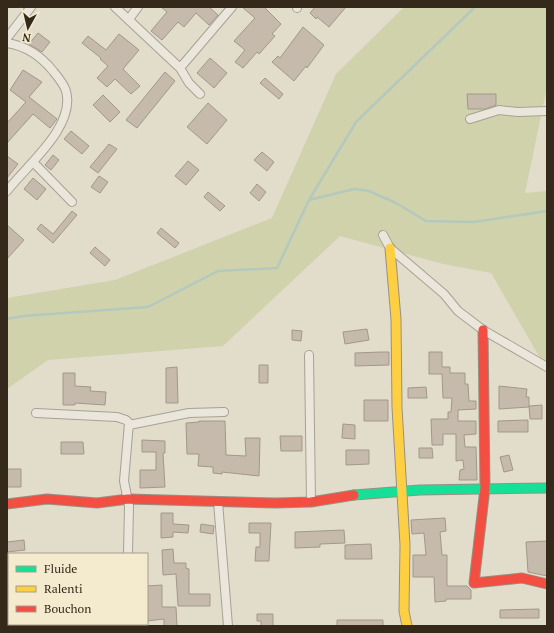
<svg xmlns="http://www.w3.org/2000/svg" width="554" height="633" font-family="'PT Serif',serif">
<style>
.green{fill:#d0d2ac}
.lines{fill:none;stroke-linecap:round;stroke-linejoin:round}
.stream{stroke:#b5c8bd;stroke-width:2.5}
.building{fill:#c5baab;stroke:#a2988a}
.street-casing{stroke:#a7a194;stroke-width:10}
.fast-casing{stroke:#979083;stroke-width:11}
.slow-casing{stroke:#979083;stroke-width:11}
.jam-casing{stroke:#979083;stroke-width:11}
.street{stroke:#eae6db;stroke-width:8}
.fast{stroke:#16e098;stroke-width:9}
.slow{stroke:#ffcf43;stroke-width:9}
.jam{stroke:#f24e42;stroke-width:9}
</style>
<rect width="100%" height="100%" fill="#e2dcca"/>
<path class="green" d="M404 7H547V87L525 193 547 191V365L540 358 491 273 443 264 340 236 223 346 48 360 7 389V298L115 280 272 218 336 74Z"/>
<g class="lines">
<path class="stream" d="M309 200 354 189 369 191 396 203 426 221 474 222 547 211
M7 319 23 316 148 307 218 271 277 268 309 200 356 122 475 7"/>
</g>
<path class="building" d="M161 7H209L218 15 209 25 196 13 184 27 178 22 162 40 151 31 167 12Z
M242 7H264L281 24 272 34 275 36 259 54 257 52 243 68 235 62 245 50 234 41 255 18Z
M315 7H346L329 27 317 17 316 19 310 13Z
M303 27 324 45 307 68 306 66 294 81 272 62 278 56 280 58Z
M38 33 50 42 42 52 29 44Z
M119 34 139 50 123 69 140 86 131 94 115 79 107 87 97 78 108 66 100 59 101 58 82 43 88 36 106 50Z
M210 58 227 73 214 88 197 73Z
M23 70 42 82 29 97 57 119 50 128 33 114 7 143V123L26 102 10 90Z
M165 72 175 81 137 128 126 120Z
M265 78 283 94 279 99 260 83Z
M467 94H496V105L485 109H468Z
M103 95 120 112 110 122 93 105Z
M208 103 227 120 207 144 187 127Z
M71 131 89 146 82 154 64 139Z
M109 144 117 149 98 173 90 167Z
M262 152 274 162 267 171 254 160Z
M53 155 59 160 51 170 45 165Z
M7 156 18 164 7 178Z
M188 161 199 170 186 185 175 176Z
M99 176 108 182 100 193 91 187Z
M33 178 46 189 37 200 24 189Z
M257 184 266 192 259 201 250 193Z
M208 192 225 206 220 211 204 197Z
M72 211 77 215 53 243 37 229 41 224 53 234Z
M7 225 24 240 7 259Z
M161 228 179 243 175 248 157 233Z
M95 247 110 260 105 266 90 253Z
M367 329 369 340 345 344 343 332Z
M292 330 302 331 301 341 292 340Z
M381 352H389V365L355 366V353Z
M429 352H442V367H450V373H465V384H468L469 401H476V409L458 410V421H476V434L464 435 465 447H476L477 480H459L460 470 464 469 463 460 456 461V434H443V445H432L431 419H448V412H451L452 398H443L442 374H429Z
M259 365H268V383H259Z
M177 367 178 403H166V368Z
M63 373H75V386L91 387 90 391 106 392 105 405 75 403V405H63Z
M499 386 527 389 526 397H529V407L499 409Z
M426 387 427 398H408V388Z
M364 400H388V421H364Z
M542 405V419H530L529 406Z
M528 420V432H498V421Z
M199 421H225L226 455 246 456 245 438H260L259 476 222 472V474L213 473V467L198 466 199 454H187L186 423 199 422Z
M343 424 355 425V439L342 438Z
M280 436H302V451H281Z
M142 440 165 441V453H163L165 487 140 488V470H156V452H142Z
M61 442H83L84 454H61Z
M419 448H432L433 458H419Z
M346 450H369V464L346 465Z
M509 455 513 470 504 472 500 457Z
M7 469H21V487H7Z
M161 513H173V524L189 525 188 533 173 532V537L161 538Z
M445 518 446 531 440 532 442 555H447V586H467L471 590V599H446V601L435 602 434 577H413V555H426L424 533 412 534 411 520Z
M249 523H271L269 561H255L256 547H260V533H249Z
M201 524 214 526 213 534 200 532Z
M344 530 345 543 320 544V547L295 548V532Z
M24 540 25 550 7 552V542Z
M547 541V576L528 572 526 542Z
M371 544 372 559H345V545Z
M173 549 174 563H186V568L189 569V594H210V606H178L176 574 163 575 162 550Z
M162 585V607H176L177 626H164V619L147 621V586Z
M539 609V618H500V610Z
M257 614H273V626H261V621H257Z
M337 620H383V626H337Z"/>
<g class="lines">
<g class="street-casing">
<path id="street" d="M115 7 180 68 189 83 200 94
M297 7V8
M129 19 138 7
M7 38 31 7
M7 43C26 46 41 56 53 71 58 77 64 84 66 91 76 127 26 166 7 191
M180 68 232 7
M470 119 499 110 518 112 547 111
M33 162 72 202
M383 235 390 248 444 294 458 311 483 330 547 367
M309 355 311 502
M36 413 117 417 126 420 129 423 124 481 129 506 128 554
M129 425 189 413 224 412
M218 502 228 626
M131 626V624"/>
</g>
<g class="fast-casing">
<path id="fast" d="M354 495 420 490 547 488"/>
</g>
<g class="slow-casing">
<path id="slow" d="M390 248 396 319 397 407 405 545 404 611 407 626"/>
</g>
<g class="jam-casing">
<path id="jam" d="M483 330 485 488 474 583 522 578 547 584
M7 504 47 499 97 503 128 499 276 503 311 502 354 495"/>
</g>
<use href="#street" class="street"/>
<use href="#fast" class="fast"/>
<use href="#slow" class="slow"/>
<use href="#jam" class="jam"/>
</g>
<rect width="554" height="633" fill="none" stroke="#35291c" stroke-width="16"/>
<rect x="8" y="553" width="140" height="72" fill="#f4ebcf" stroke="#a89d87"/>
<rect x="16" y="566" width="20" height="6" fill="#16e098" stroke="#a89d87"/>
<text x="44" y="573" font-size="12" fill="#35291c">Fluide</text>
<rect x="16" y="586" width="20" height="6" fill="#ffcf43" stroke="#a89d87"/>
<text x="44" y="593" font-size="12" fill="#35291c">Ralenti</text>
<rect x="16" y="606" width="20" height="6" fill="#f24e42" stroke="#a89d87"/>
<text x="44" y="613" font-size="12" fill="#35291c">Bouchon</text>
<g transform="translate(28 28) rotate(188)" stroke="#f4ebcf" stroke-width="3" paint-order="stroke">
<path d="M0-3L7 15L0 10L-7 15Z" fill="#35291c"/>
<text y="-6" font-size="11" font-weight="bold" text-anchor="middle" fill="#35291c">N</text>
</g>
</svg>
